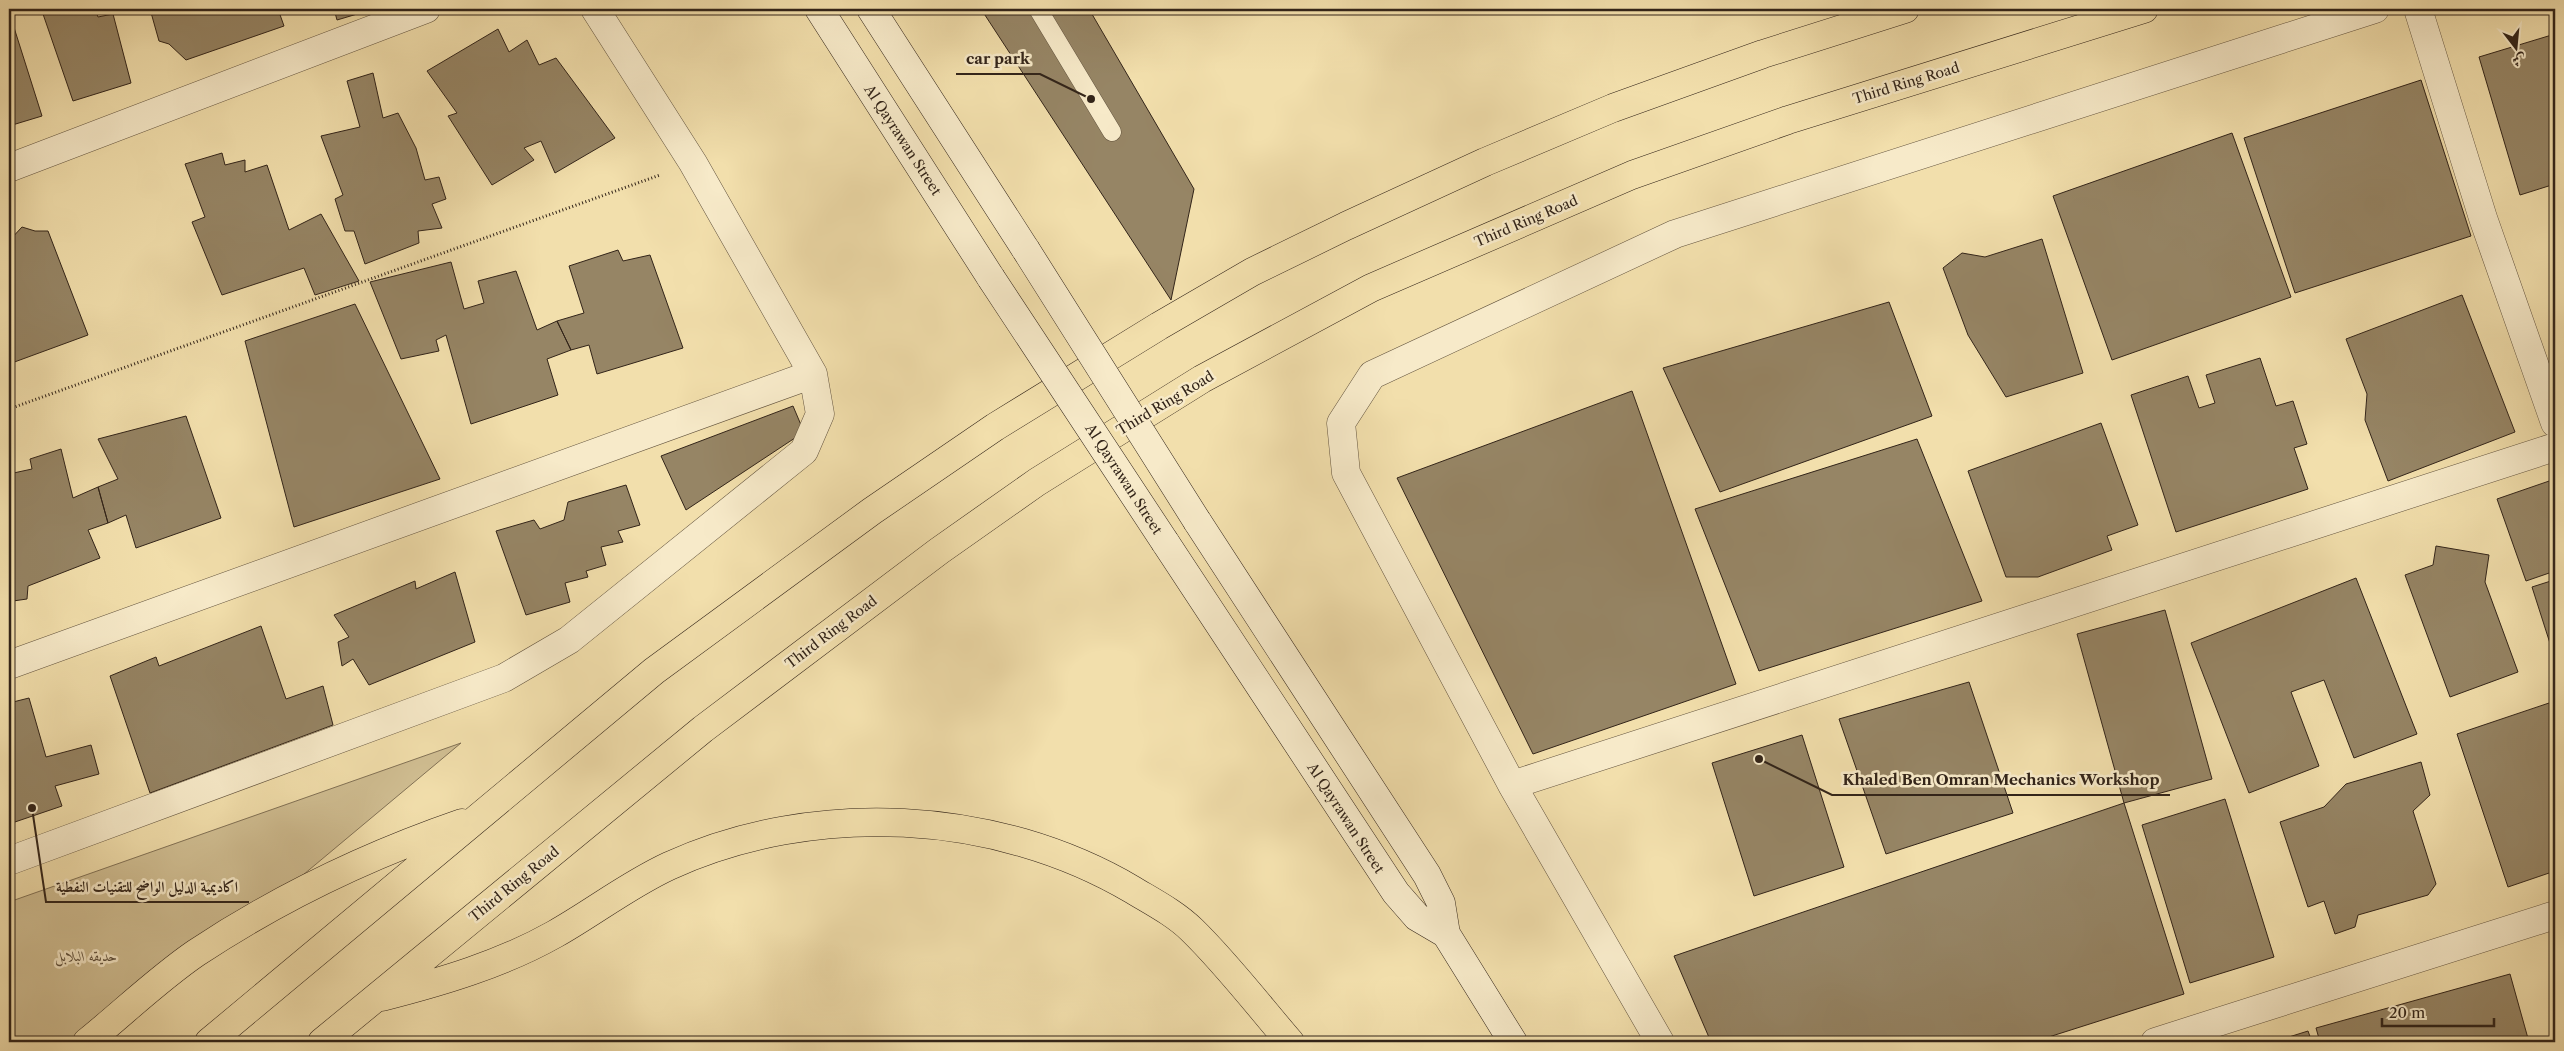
<svg xmlns="http://www.w3.org/2000/svg" width="2564" height="1051" font-family="'Libre Caslon Text',Amiri,serif">
<style>
.green{fill:#d1bf93;stroke:#827256}
.building{fill:#968565;stroke:#322419}
.lines{fill:none;stroke-linecap:round;stroke-linejoin:round}
.service-casing{stroke:#62533e;stroke-width:19}
.minor-casing{stroke:#62533e;stroke-width:29}
.secondary-casing{stroke:#322419;stroke-width:29}
.trunk-casing{stroke:#322419;stroke-width:29}
.path{stroke:#322419;stroke-width:3;stroke-dasharray:1 2.5;stroke-linecap:butt}
.service{stroke:#f7eac9;stroke-width:18}
.minor{stroke:#f7eac9;stroke-width:28}
.secondary{stroke:#f7eac9;stroke-width:28}
.trunk{stroke:#f2dfac;stroke-width:28}
.secondary-bridge-casing{stroke:#322419;stroke-width:29;stroke-linecap:butt}
.secondary-bridge{stroke:#f7eac9;stroke-width:28}
.labels{text-anchor:middle;stroke-width:5;stroke-linejoin:round;paint-order:stroke}
.street-label{font-size:14px;fill:#322419;stroke:#f7eac9}
.park-label{font-size:14px;font-style:italic;fill:#5a4b38;stroke:#f7eac9}
.leader{fill:none;stroke:#322419;stroke-width:2}
.callout-dot{fill:#322419;stroke:#f7eac9;stroke-width:2}
.callout-label{font-size:15px;text-anchor:middle;font-weight:bold;fill:#322419;stroke:#f7eac9;stroke-width:5;stroke-linejoin:round;paint-order:stroke}
</style>
<rect width="100%" height="100%" fill="#f2dfac"/>
<filter id="stains"><feTurbulence type="fractalNoise" baseFrequency=".004" numOctaves="4"/><feColorMatrix values="0 0 0 0 .2 0 0 0 0 .09 0 0 0 0 .02 0 0 0 .5 -.17"/></filter>
<radialGradient id="worn" r=".72"><stop offset=".6" stop-color="#630" stop-opacity="0"/><stop offset="1" stop-color="#630" stop-opacity=".3"/></radialGradient>
<path class="green" d="M461 743 103 1042H9V902Z"/>
<path class="building" d="M58 9H95L98 17 113 14 131 83 73 101 43 14Z
M150 9H278L284 26 186 60 169 44 159 41Z
M334 9H374L337 20Z
M981 9H1089L1194 189 1171 300Z
M11 18 42 116 9 126V19Z
M498 29 509 52 527 40 539 65 556 58 615 138 555 173 541 141 524 148 534 160 492 185 448 116 457 113 427 71Z
M2555 34V184L2520 195 2479 57Z
M373 73 383 118 398 113 416 148 425 180 439 177 446 199 432 204 442 228 418 231 419 243 365 264 354 231H345L335 199 343 195 321 136 360 127 347 81Z
M2421 80 2471 236 2295 293 2244 138Z
M2232 133 2291 297 2112 360 2053 196Z
M222 153 225 165 245 160V172L267 165 289 230 321 214 359 281 315 295 304 268 222 295 192 222 205 217 185 164Z
M22 227 35 231H48L88 335 9 364V241Z
M2042 239 2083 373 2006 397 1968 335 1943 268 1962 253 1985 257Z
M618 250 623 261 650 255 683 348 597 374 589 345 571 350 557 321 584 313 569 266Z
M451 262 464 309 484 303 478 281 516 271 537 330 557 321 571 350 547 359 558 395 471 424 446 335 436 340 439 351 401 359 370 282Z
M2462 295 2515 432 2388 481 2365 420 2367 394 2346 339Z
M1889 302 1932 416 1720 492 1663 368Z
M355 304 440 479 294 527 245 341Z
M2260 358 2276 406 2293 401 2307 444 2294 448 2308 489 2176 532 2131 395 2188 376 2199 408 2215 403 2206 375Z
M1632 391 1736 684 1533 754 1397 478Z
M793 406 804 432 686 510 661 456Z
M186 416 221 518 136 548 126 515 108 523 98 487 118 479 98 439Z
M2101 423 2138 525 2107 536 2112 550 2038 577H2006L1968 471Z
M1917 439 1982 601 1759 671 1695 509Z
M61 449 73 498 98 487 108 523 88 530 100 558 28 586 27 599 13 601 9 588V474L32 469 30 459Z
M2555 479V571L2526 581 2497 499Z
M626 485 640 525 618 531 623 542 601 547 606 565 586 571 588 577 565 583 570 602 526 615 496 531 534 520 540 529 564 520 568 502Z
M2436 546 2489 555 2485 582 2518 672 2450 697 2405 575 2433 565Z
M455 572 475 642 369 685 353 659 342 666 338 642 349 637 334 615 415 581 416 589Z
M2356 578 2417 734 2354 758 2324 680 2291 692 2319 766 2249 793 2191 643Z
M2554 580 2555 584V659L2532 587Z
M2165 610 2212 779 2124 803 2077 634Z
M261 626 286 699 323 686 333 725 150 793 110 676 156 657 159 666Z
M1969 682 2013 813 1886 854 1839 719Z
M29 698 46 757 91 745 99 774 55 786 62 806 9 824V703Z
M2555 701V871L2508 887 2457 734Z
M1802 735 1844 867 1754 896 1712 763Z
M2421 762 2430 795 2413 811 2436 884 2428 895 2358 915 2355 927 2335 934 2324 901 2308 907 2280 822 2324 807 2346 784Z
M2225 799 2274 957 2190 983 2142 825Z
M2124 803 2184 994 2033 1042H1711L1674 956Z
M2510 974 2529 1042H2320L2316 1028Z
M2308 1031 2312 1042H2273Z"/>
<g class="lines">
<g class="service-casing">
<path id="service" d="M1038 9 1112 132"/>
</g>
<g class="minor-casing">
<path id="minor" d="M2418 9 2483 218 2555 423
M9 168 426 9
M9 665 813 374
M1512 785 2555 447
M9 861 504 678 569 640 804 451 820 414 813 374 693 163 595 9
M1660 1042 1512 785 1346 473 1341 423 1372 375 1675 234 2375 9
M2155 1042 2555 915"/>
</g>
<g class="secondary-casing">
<path id="secondary" d="M819 9 991 278
M871 9 1026 250
M1197 521 1427 875 1441 903 1446 934 1513 1042
M1165 542 1396 893 1417 917 1446 934"/>
</g>
<g class="trunk-casing">
<path id="trunk" d="M382 997C441 982 502 964 555 934 594 912 628 885 669 866 814 800 996 809 1133 890 1153 902 1176 914 1192 930 1226 963 1259 1006 1290 1042
M87 1042C123 1013 158 979 196 953 279 898 369 855 462 823
M209 1042 654 671 872 511 995 427 1159 326 1252 272 1346 226 1485 162 1613 108 1763 54 1905 9
M322 1042 703 729 939 551 1037 482 1202 379 1371 288 1632 175 1788 120 2144 9"/>
</g>
<path class="path" d="M9 409 660 175"/>
<use href="#service" class="service"/>
<use href="#minor" class="minor"/>
<use href="#secondary" class="secondary"/>
<use href="#trunk" class="trunk"/>
<g class="secondary-bridge-casing">
<path id="secondary-bridge" d="M1026 250 1197 521
M991 278 1165 542"/>
</g>
<use href="#secondary-bridge" class="secondary-bridge"/>
</g>
<g class="labels">
<g class="street-label">
<text transform="translate(1906 83) rotate(-17)" y="5">Third Ring Road</text>
<text transform="translate(903 140) rotate(57)" y="5">Al Qayrawan Street</text>
<text transform="translate(1526 221) rotate(-23)" y="5">Third Ring Road</text>
<text transform="translate(1165 403) rotate(-31)" y="5">Third Ring Road</text>
<text transform="translate(1124 479) rotate(57)" y="5">Al Qayrawan Street</text>
<text transform="translate(831 632) rotate(-37)" y="5">Third Ring Road</text>
<text transform="translate(1346 818) rotate(57)" y="5">Al Qayrawan Street</text>
<text transform="translate(514 884) rotate(-39)" y="5">Third Ring Road</text>
</g>
<g class="park-label">
<text x="86" y="961">حديقه البلابل</text>
</g>
</g>
<path class="leader" d="M1091 99L1040 74H956M1759 759L1832 795H2170M32 808L46 902H249"/>
<g class="callout-dot">
<circle cx="1091" cy="99" r="5"/>
<circle cx="1759" cy="759" r="5"/>
<circle cx="32" cy="808" r="5"/>
</g>
<g class="callout-label">
<text x="998" y="64">car park</text>
<text x="2001" y="785">Khaled Ben Omran Mechanics Workshop</text>
<text x="147" y="892">اكاديمية الدليل الواضح للتقنيات النفطية</text>
</g>
<rect width="2564" height="1051" fill="none" stroke="#f2dfac" stroke-width="30"/>
<rect x="10" y="10" width="2544" height="1031" fill="none" stroke="#322419" stroke-width="2.5"/>
<rect x="15" y="15" width="2534" height="1021" fill="none" stroke="#322419"/>
<g transform="translate(2516 48) rotate(164)" stroke="#f7eac9" stroke-width="4" paint-order="stroke">
<path d="M0-4L9 19L0 12L-9 19Z" fill="#322419"/>
<text y="-8" font-size="14" font-weight="bold" text-anchor="middle" fill="#322419">ش</text>
</g>
<path d="M2382 1018v8h112v-8" fill="none" stroke="#322419" stroke-width="2.5"/>
<text x="2389" y="1018" font-size="15" fill="#322419" stroke="#f7eac9" stroke-width="4" paint-order="stroke">20 m</text>
<rect width="100%" height="100%" filter="url(#stains)"/>
<rect width="100%" height="100%" fill="url(#worn)"/>
</svg>
